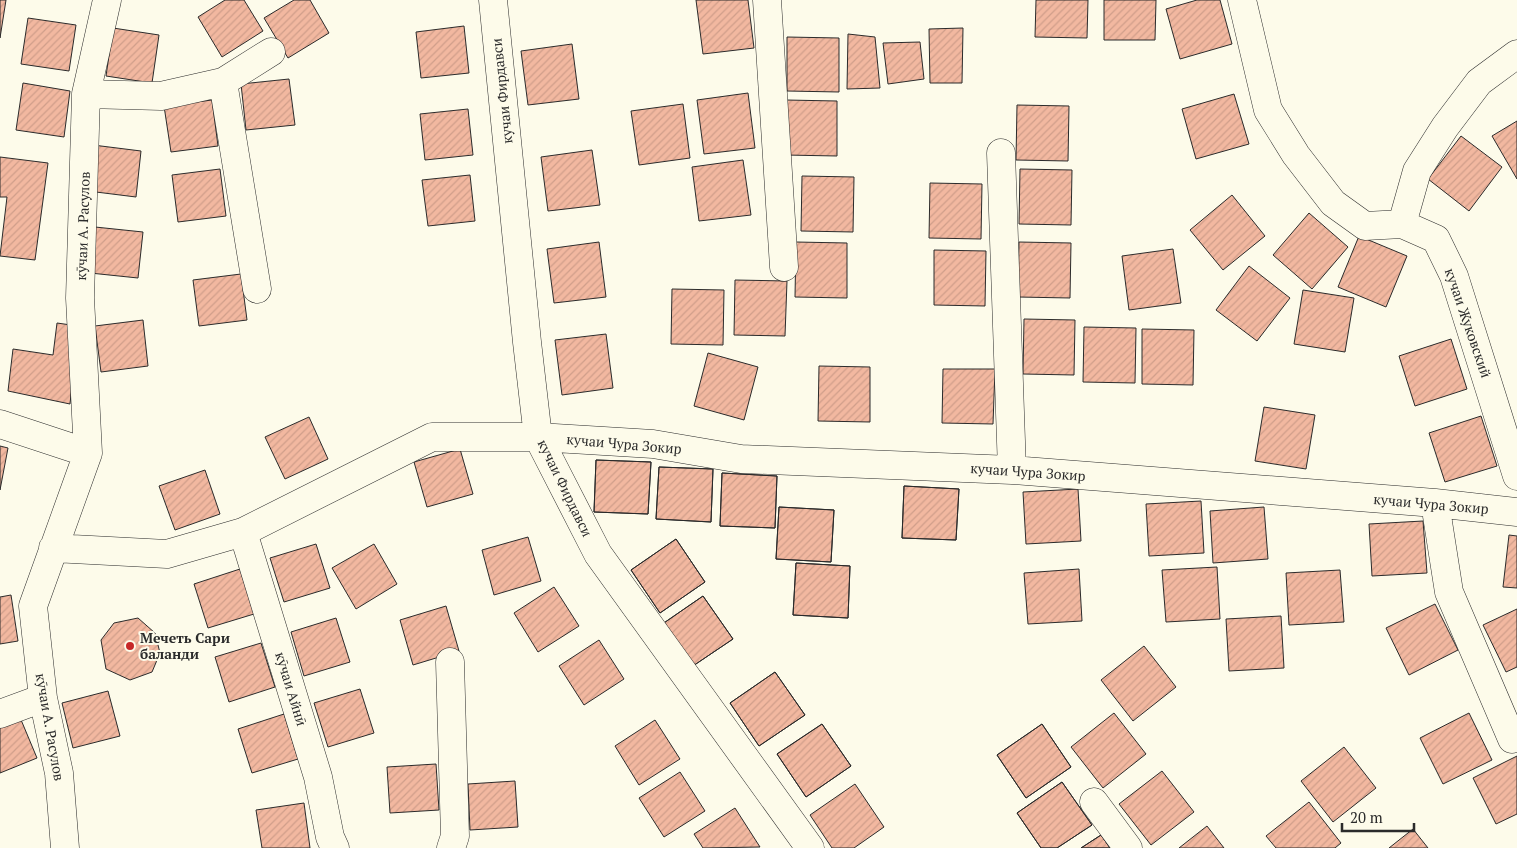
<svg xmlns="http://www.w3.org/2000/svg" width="1517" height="848" font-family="'PT Serif',serif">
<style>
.building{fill:url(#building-hatch);stroke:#2b2b2b}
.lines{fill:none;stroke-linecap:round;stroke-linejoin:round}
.minor-casing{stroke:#2b2b2b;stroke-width:29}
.minor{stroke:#fdfbea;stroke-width:28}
.poi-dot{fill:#c62828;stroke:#fdfbea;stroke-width:2}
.labels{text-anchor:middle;stroke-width:4;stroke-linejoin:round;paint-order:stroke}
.street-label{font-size:14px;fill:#2b2b2b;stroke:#fdfbea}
.poi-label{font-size:14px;font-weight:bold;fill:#2b2b2b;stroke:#fdfbea;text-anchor:start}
</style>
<defs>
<pattern id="building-hatch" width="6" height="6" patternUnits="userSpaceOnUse" patternTransform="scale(1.25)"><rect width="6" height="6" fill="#f2b8a0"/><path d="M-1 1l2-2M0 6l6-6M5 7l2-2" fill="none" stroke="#d09e8a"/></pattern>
</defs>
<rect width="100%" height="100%" fill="#fdfbea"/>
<path class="building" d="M0 0H6L0 38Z
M225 0H244L263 31 222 57 198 17Z
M294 0H310L329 33 288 58 264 18Z
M696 0H748L754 48 703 54Z
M1036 0H1088L1087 38 1035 37Z
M1104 0H1156L1155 40H1104Z
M1197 0H1220L1232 44 1180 59 1166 9Z
M28 18 76 25 69 71 21 64Z
M464 26 469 73 421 78 416 32Z
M113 28 159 35 152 83 106 76Z
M963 28 962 83H930L929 29Z
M848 34 875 37 880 88 847 89Z
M787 37 839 38V92L787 91Z
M920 42 924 79 888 84 883 43Z
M572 44 579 99 528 105 521 51Z
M289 79 295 125 246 130 241 84Z
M23 83 70 91 64 137 16 130Z
M748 93 755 148 704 154 697 100Z
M1234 94 1249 144 1196 159 1182 109Z
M212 100 218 146 171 152 164 106Z
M786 100 837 101V156L785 155Z
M683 104 690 158 639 165 631 111Z
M1017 105 1069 106 1068 161 1016 160Z
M468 109 473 155 425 160 420 114Z
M1517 121V179L1492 136Z
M1461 136 1502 167 1469 211 1428 179Z
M93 145 141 151 136 197 88 191Z
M592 150 600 205 548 211 541 157Z
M0 157 48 163 35 260 0 256 7 197H0Z
M743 160 751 215 699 221 692 167Z
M220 169 226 216 178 222 172 175Z
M1020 169 1072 170 1071 225 1019 224Z
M470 175 475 221 428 226 422 180Z
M802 176 854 177 853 232 801 231Z
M930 183 982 184 981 239 929 238Z
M1232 195 1265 236 1223 270 1190 230Z
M1309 213 1348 247 1312 289 1273 255Z
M95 227 143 232 138 278 90 273Z
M1359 236 1407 256 1386 307 1338 287Z
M599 242 606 297 554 303 547 249Z
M796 242 847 243V298L795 297Z
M1019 242 1071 243 1070 298 1018 297Z
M1173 249 1181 303 1129 310 1122 256Z
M934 250 986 251 985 306 934 305Z
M1249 266 1290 298 1257 341 1216 310Z
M241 274 247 320 199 326 193 280Z
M735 280 787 281 785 336 734 335Z
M672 289 724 290 723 345 671 344Z
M1303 290 1354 298 1345 352 1294 344Z
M1024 319 1075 320 1074 375 1023 374Z
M143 320 148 366 101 372 95 326Z
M57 323 78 326 70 404 8 391 13 349 53 355Z
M1084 327 1136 328 1135 383 1083 382Z
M1142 329 1194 330 1193 385 1142 384Z
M606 334 613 388 562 395 555 340Z
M1451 339 1467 389 1415 406 1399 356Z
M708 353 758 367 744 420 694 406Z
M819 366 870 367V422L818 421Z
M943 369H995L993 424 942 423Z
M1264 407 1315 415 1306 469 1255 461Z
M1481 416 1497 466 1445 482 1429 433Z
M309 417 328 459 285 479 265 437Z
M0 446 8 448 0 490Z
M460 449 473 494 427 507 414 462Z
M596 460 651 462 648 514 594 512Z
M596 460 651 462 648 514 594 512Z
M659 467 713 469 711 522 656 519Z
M659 467 713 469 711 522 656 519Z
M205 470 220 514 175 530 159 486Z
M722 473 777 476 775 528 720 526Z
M722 473 777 476 775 528 720 526Z
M904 486 959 489 956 540 902 538Z
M904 486 959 489 956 540 902 538Z
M1078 489 1081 541 1026 544 1023 492Z
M1201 501 1204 553 1149 556 1146 504Z
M779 507 834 510 831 562 776 559Z
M779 507 834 510 831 562 776 559Z
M1264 507 1268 559 1213 563 1210 511Z
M1423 521 1427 573 1372 576 1369 524Z
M1509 535 1517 536V588L1503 587Z
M528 537 541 581 494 595 482 550Z
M676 539 705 582 660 613 631 570Z
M676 539 705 582 660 613 631 570Z
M316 544 330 588 284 602 270 558Z
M374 544 397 584 356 609 332 568Z
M796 563 850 566 848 618 793 615Z
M796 563 850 566 848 618 793 615Z
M1217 567 1220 619 1166 622 1162 570Z
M240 569 254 614 208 628 194 584Z
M1079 569 1082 621 1028 624 1024 573Z
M1340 570 1344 622 1289 625 1286 573Z
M554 587 579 626 538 652 514 613Z
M11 595 18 641 0 644V597Z
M703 596 733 639 687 670 658 627Z
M703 596 733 639 687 670 658 627Z
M1435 604 1458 650 1409 675 1386 628Z
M446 606 459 651 413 665 400 620Z
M1517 609V667L1506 672 1483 625Z
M1281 616 1284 668 1229 671 1226 619Z
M138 618 155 633 160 653 152 672 130 680 106 669 101 640 114 623Z
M336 618 350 662 304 676 291 632Z
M599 640 624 679 584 705 559 666Z
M261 643 275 687 229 702 215 657Z
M1144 646 1176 687 1133 721 1101 680Z
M775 672 805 715 759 746 730 703Z
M775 672 805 715 759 746 730 703Z
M360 689 374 733 328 747 314 703Z
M108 691 120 736 73 748 62 703Z
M1114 713 1146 754 1103 788 1071 747Z
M1469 713 1492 760 1443 784 1420 738Z
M284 714 298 759 252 773 238 729Z
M19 715 37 758 0 773V723Z
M655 720 680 759 639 785 615 746Z
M822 724 851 766 806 797 777 754Z
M822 724 851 766 806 797 777 754Z
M1042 724 1071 767 1026 798 997 755Z
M1042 724 1071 767 1026 798 997 755Z
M1344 747 1376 788 1333 822 1301 781Z
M1517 756V814L1496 824 1473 778Z
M436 764 439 810 390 813 387 767Z
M1162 771 1194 812 1151 845 1119 804Z
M680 772 705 811 664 837 639 798Z
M515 781 518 827 470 830 468 784Z
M1062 782 1092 825 1057 848H1041L1017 813Z
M1062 782 1092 825 1057 848H1041L1017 813Z
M855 784 884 827 854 848H832L810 815Z
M1309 802 1341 843 1335 848H1276L1266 836Z
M304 803 310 848H262L256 810Z
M735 808 760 847 703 848 694 834Z
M1207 826 1224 848H1179Z
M1413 829 1428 848H1389Z
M1101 835 1110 848H1081Z
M1101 835 1110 848H1081Z"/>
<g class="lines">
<g class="minor-casing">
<path id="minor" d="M493 0 527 342 538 437 598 554 810 848
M767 0 784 267
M1242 0 1268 110 1296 155 1333 203 1365 226 1402 224 1436 239 1454 276 1517 476
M223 82 257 289
M86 94 161 96 223 82 271 52
M1001 153 1012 470
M1402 224 1417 171 1445 127 1479 82 1517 54
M0 424 88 453
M1435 503 1449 592 1512 739
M243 532 318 777 330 837 335 848
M53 548 167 554 243 532 432 437H538L653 444 741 459 1012 470 1435 503 1517 512
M450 662 455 836 451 848
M0 714 43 698
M1094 802 1128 848
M65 848 59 773 43 698 33 606 88 453 80 298 86 94 107 0"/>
</g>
<use href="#minor" class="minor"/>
</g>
<circle class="poi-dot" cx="130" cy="646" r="5"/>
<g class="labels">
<g class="street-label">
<text transform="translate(502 91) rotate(-96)" y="5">кучаи Фирдавси</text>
<text transform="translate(83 226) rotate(-88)" y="5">кӯчаи А. Расулов</text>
<text transform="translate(1468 323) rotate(71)" y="5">кучаи Жуковский</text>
<text transform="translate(624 444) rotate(5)" y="5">кучаи Чура Зокир</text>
<text transform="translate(1028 472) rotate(4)" y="5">кучаи Чура Зокир</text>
<text transform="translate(565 488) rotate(64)" y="5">кучаи Фирдавси</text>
<text transform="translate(1431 504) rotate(5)" y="5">кучаи Чура Зокир</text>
<text transform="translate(291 689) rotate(73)" y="5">кӯчаи Айнӣ</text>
<text transform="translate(50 727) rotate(80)" y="5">кӯчаи А. Расулов</text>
</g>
<g class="poi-label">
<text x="140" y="643">Мечеть Сари<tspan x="140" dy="16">баланди</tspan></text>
</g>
</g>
<path d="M1342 823v8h72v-8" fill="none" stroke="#2b2b2b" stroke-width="2.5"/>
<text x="1350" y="823" font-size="15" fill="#2b2b2b" stroke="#fdfbea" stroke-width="4" paint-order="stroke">20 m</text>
</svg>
